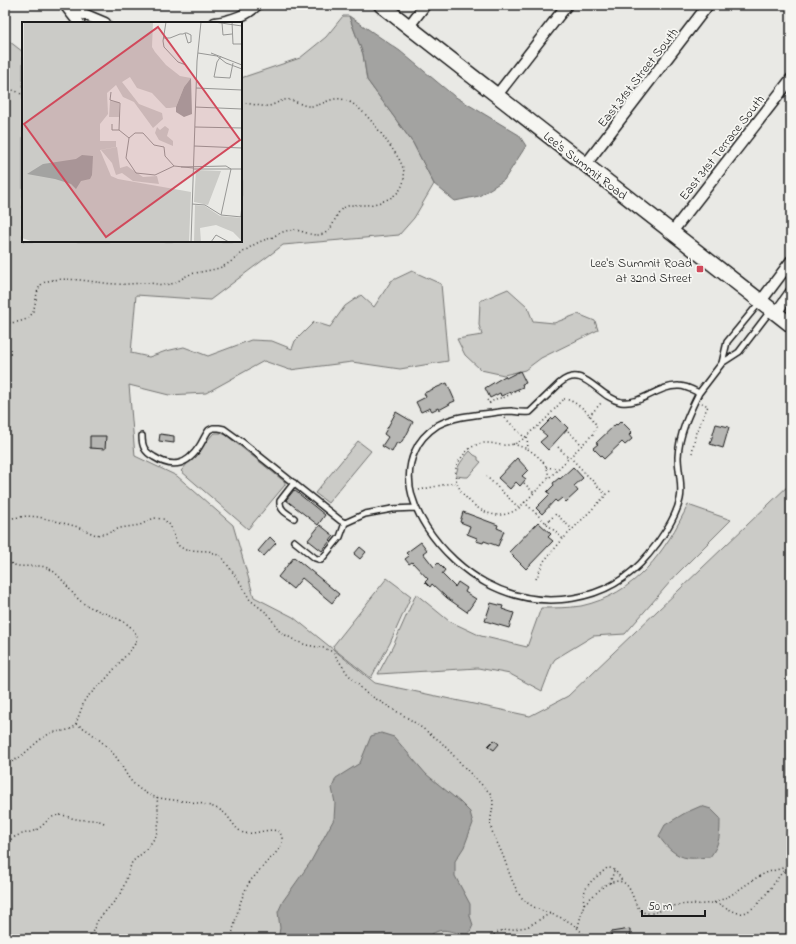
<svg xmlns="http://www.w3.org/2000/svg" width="796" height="944" font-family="'Indie Flower',sans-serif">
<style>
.green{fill:#cbcbc7;stroke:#747472}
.water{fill:#a3a3a1;stroke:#6d6d6c}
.building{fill:#b6b6b3;stroke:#1c1c1c}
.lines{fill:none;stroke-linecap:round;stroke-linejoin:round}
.lane-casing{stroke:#1c1c1c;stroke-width:8}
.street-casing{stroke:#1c1c1c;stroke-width:13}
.secondary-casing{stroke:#1c1c1c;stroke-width:17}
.path{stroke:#1c1c1c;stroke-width:1.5;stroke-dasharray:1 3;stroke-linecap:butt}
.lane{stroke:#f6f6f2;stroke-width:5}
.street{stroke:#f6f6f2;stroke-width:10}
.secondary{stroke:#f6f6f2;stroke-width:14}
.poi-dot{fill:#d1495b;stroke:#f6f6f2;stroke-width:1.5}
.labels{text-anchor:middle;stroke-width:3.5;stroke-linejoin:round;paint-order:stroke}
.street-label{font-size:13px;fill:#1c1c1c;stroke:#f6f6f2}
.poi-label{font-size:13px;fill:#1c1c1c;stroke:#f6f6f2;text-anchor:end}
.inset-road{fill:none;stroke:#979795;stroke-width:1}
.view{fill:#d1495b;fill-opacity:0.15;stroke:#d1495b;stroke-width:2}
.inset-edge{fill:none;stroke:#1c1c1c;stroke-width:2}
</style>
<rect width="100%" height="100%" fill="#e9e9e5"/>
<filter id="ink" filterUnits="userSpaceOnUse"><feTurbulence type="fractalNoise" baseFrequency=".025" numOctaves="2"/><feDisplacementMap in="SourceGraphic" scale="8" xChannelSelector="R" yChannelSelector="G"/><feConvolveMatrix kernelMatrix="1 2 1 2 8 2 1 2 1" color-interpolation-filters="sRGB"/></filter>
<g filter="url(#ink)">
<path class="green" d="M343 16H349L363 54 367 80 413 143 434 184 414 218 399 235 283 245 210 300 136 295 131 353 149 357 166 351 184 347 208 356 251 340 272 341 292 349 295 341 314 322 330 327 345 306 361 295 374 307 391 281 412 271 441 284 448 361 400 369 352 362 290 370 264 361 206 393 169 395 129 385 135 456 177 476 233 525 254 597 293 617 375 683 530 716 568 696 791 483V939H5V38L23 52V241H241V78L300 58 326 37Z
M508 289 527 306 533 321 554 323 578 314 595 321 598 330 541 358 525 370 504 375 481 370 465 355 457 339 482 335 479 325 480 301Z
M216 433H221L226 435 285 482V485L248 529 181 471 213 434Z
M358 441 371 451 328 503 315 493Z
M470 451 474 455 478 457V460L481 462 468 477H464L456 476C457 465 463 459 470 451Z
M688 505 731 520 677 574 625 634 593 636 555 659 553 662 542 691 510 674 478 668 378 674 393 646 416 594 449 621 481 636 527 647 541 608C554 608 568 608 581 606 636 594 665 552 688 505Z
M387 578 411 596 390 643 371 678 334 649 333 646Z"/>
<path class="water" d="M349 16 400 51 454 96 519 135 526 146 504 180 479 196 455 201 434 184 413 143 367 80 363 54Z
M381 733 394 737 426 774 460 802 470 812 473 823 464 847 455 861V876L470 904V916L473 925 469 934C449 934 443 923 426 939H278L280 928 278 912 283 901 310 863 334 819 335 803 332 788 336 778 360 763 371 736Z
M701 806 711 809 720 818C720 834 720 844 710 857 703 857 695 859 688 858 676 857 664 845 659 836L665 825 685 813Z"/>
<path class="building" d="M520 371 526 383 522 384 523 387 501 396 500 393 490 398 485 388 505 376 506 378Z
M447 383 455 401 450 403V404L439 410 438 408 432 411 430 408 421 412 416 402 426 397 424 393Z
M396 412 413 422 405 438H404L400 444 397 442 392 452 382 446 388 437 384 434Z
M556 416 568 428 548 450 540 442 547 436 540 430 552 418 553 419Z
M621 421 632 432 629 435 632 439 625 445 622 442 604 459 593 448 598 444 596 443 616 424 617 425Z
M716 424 729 427 723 448 710 444Z
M160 434 174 436V443L159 441Z
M90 436H106L105 449 90 448Z
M517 458 528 470 522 476 526 479 520 486 516 482 510 489 498 478Z
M573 467 583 478 574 486 578 491 566 502 562 498 557 502 555 500 542 514 536 508 550 494 547 492 554 485 553 483 559 478 560 479Z
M294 490 325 515 318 525 286 500Z
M463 512 498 525 497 528 504 531 498 546 484 541 483 543 476 541 477 538 467 534 470 526 460 522Z
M538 522 551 534 548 537 553 541 526 569 509 552Z
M320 525 334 536 322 551 308 540Z
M270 537 276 543 264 556 258 551Z
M421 542 427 550 423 553 434 567 438 563 445 570 442 574 455 587 458 582 467 588 465 592 476 599 467 612 447 598 432 584 430 587 425 582 428 579 412 562 409 564 405 559 409 556 406 553Z
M360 547 366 552 360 559 354 554Z
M294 557 339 594 332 603 302 578 293 589 278 577Z
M491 603 503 606 502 609 514 613 509 628 485 621Z
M494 740 499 744 494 750 488 746Z
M630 929V939H611V932Z"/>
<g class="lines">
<g class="lane-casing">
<path id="lane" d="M722 363 727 342 760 302
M699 393C689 413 679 434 678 457 678 471 683 486 680 499 676 518 660 541 648 555 608 604 540 612 486 583 445 561 392 500 415 451 419 441 429 431 438 425 455 416 474 415 492 413 498 412 505 411 511 411 518 412 523 413 530 412L560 383C584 363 597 397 621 402 642 405 658 385 679 386 686 386 693 390 699 393L722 363 739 352 771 310
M142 436C142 447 145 452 154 457 173 469 187 465 199 447 203 441 205 435 209 430L213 428H219L224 429 242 442 341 521 345 523 365 514 392 509 415 508
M294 483 280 501C279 510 288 514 294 518
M294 541 315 558 321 560 340 537 345 523"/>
</g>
<g class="street-casing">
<path id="street" d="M65 5 79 23
M67 7 105 23
M215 23C230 21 246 16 257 5
M409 26 425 5
M497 95 567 5
M586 164 708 5
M672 232 791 79
M761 301 791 261
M776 313 791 292"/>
</g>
<g class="secondary-casing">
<path id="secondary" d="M381 5 791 325"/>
</g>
<path class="path" d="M5 88 16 91 23 95
M5 323C12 323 22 322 28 318 40 309 31 285 48 281 70 276 94 283 116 284 126 285 136 283 146 283 155 283 162 286 170 284 177 283 182 278 188 275 200 271 213 271 224 266 235 260 242 252 252 246 258 242 264 240 271 238 276 235 281 232 286 231 300 226 312 240 325 233 336 227 334 212 345 207 352 204 358 205 365 205 375 205 393 199 399 191 412 173 398 157 388 143 378 129 361 105 345 100 330 95 323 107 309 106 302 106 297 101 290 100 282 98 276 105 268 106 260 107 249 103 241 102
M564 399C575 400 595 416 596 427L593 434 519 508C513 512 506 515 499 515 478 516 446 485 458 463 467 448 477 440 495 444 500 445 507 446 513 444 520 443 525 437 530 433 532 430 535 429 537 427 547 419 555 408 564 399Z
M487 400 492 406
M489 403 498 398H503L519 390
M589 416 602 402
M505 418 525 438
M568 431 582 445
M527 437 528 449C538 456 550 465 548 478
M513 444 528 449
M558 447 569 458
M692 453 696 432 708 406 702 403
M570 457 606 495
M546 467 552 468H558
M486 476 519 508
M524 483 534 493
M419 490 456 482
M524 502 563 539 612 489
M5 519 27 516 39 517 75 526 96 535 108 533 120 528 140 525 154 518 163 519 170 525 177 544 180 547 186 550 209 551 222 557 241 584 250 600 268 614 280 632 296 641 306 645 324 648 333 652 347 673 366 693 411 720 440 741 467 770 490 793C497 803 489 815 491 826 492 835 498 843 501 851 507 865 511 881 519 894 535 918 569 909 586 939
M546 523 556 514 572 529
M5 558C16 572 31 563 45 567 62 573 69 593 83 603 98 613 124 617 134 631 139 637 136 643 132 648L105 680 85 699 75 726C67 733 57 730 49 734 33 742 23 760 5 764
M536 579 544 561 563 539
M76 724C91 731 105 744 116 757 120 762 123 769 127 775 132 784 144 794 155 797 176 802 201 800 220 810 230 815 234 830 244 833 255 836 280 822 282 838 283 849 272 856 266 863 261 868 257 874 252 879 241 892 235 922 231 939
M5 845C18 831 24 836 38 829 44 825 48 818 55 816 63 813 69 818 76 819 85 821 96 818 104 823
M610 883 614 871
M715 903C723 905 730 911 739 913 755 916 775 880 785 869
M584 904C581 885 595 879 607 868 615 867 619 876 623 882
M578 927 584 904 605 885C637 869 628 909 646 913 654 915 665 908 673 906 688 902 704 907 718 901 736 895 749 880 766 873 775 869 783 870 791 863
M89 939 98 920 121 894 132 862 146 850 156 836 159 821 157 797
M487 939 500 931 527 927 551 913"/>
<use href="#lane" class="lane"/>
<use href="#street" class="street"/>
<use href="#secondary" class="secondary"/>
</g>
</g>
<rect class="poi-dot" x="696" y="265" width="8" height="8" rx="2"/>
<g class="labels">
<g class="street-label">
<text transform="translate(637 77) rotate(-52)" y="5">East 31st Street South</text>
<text transform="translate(721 147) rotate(-52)" y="5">East 31st Terrace South</text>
<text transform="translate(586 165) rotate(38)" y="5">Lee's Summit Road</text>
</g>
<g class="poi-label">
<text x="692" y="267">Lee's Summit Road<tspan x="692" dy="15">at 32nd Street</tspan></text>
</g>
</g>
<g transform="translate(22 22)">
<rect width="220" height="220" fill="#e9e9e5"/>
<path d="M2 0H131L130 25 133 30 144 43 158 54 169 56 162 65 154 85 148 86H144L130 71 115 66 108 55 100 60 117 82 140 91 141 97 131 106 112 80 101 75 94 63 85 71 86 92 78 102V119H94V125L78 128 89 154 96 157 169 170 167 220H12L0 216ZM88 79 97 80V95H87ZM143 104 147 107 145 114 151 119V124L137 118 133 111 135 105 138 108ZM95 125 98 146 105 144 121 155 135 154 137 162 111 159 100 151 94 153 90 141 79 128ZM174 148 199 149 186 183 172 180ZM173 183 183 184 198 194 220 196V219L211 210 194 203 178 206 179 220H172Z" fill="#cbcbc7"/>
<path d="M169 56 170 92 162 95 154 90V85L162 65ZM60 133 71 134 70 153 68 157 59 159 54 167 49 162 33 157 5 152 21 142 54 137Z" fill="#a3a3a1"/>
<path class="inset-road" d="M144 0 141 19 142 25 156 40 164 43M192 0 220 4M210 0 211 22H220M200 1 201 13 210 12M142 16H148L158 12H161L163 11H165L169 13V20L166 21 163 11M176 31 195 34 204 41 220 47M189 31 220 43M199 34 195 40 192 55 208 56 211 41M174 66 220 68M89 70 88 78 98 81 97 108 107 116M173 85 220 87M90 102V108H97M173 105 220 106M172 124 220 126M152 144 133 153 114 151 104 136 107 116 113 111H121L132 123 142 125 143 134 152 144 171 146M159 145 204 144 209 147M171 147H220M170 182 183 183 199 193 220 195M199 193 209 147M219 195 220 181M169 220 175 39 179 0M189 220 194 213 207 220"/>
<path class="view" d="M136 5 218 118 84 215 2 102Z"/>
<rect width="220" height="220" class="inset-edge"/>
</g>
<rect width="796" height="944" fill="none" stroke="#f6f6f2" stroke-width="20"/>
<rect x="10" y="10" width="776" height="924" fill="none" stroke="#1c1c1c" stroke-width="1.5" filter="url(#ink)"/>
<path d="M642 910v6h63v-6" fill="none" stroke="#1c1c1c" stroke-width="2"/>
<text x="648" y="910" font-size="12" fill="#1c1c1c" stroke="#f6f6f2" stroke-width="3" paint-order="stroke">50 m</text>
</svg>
